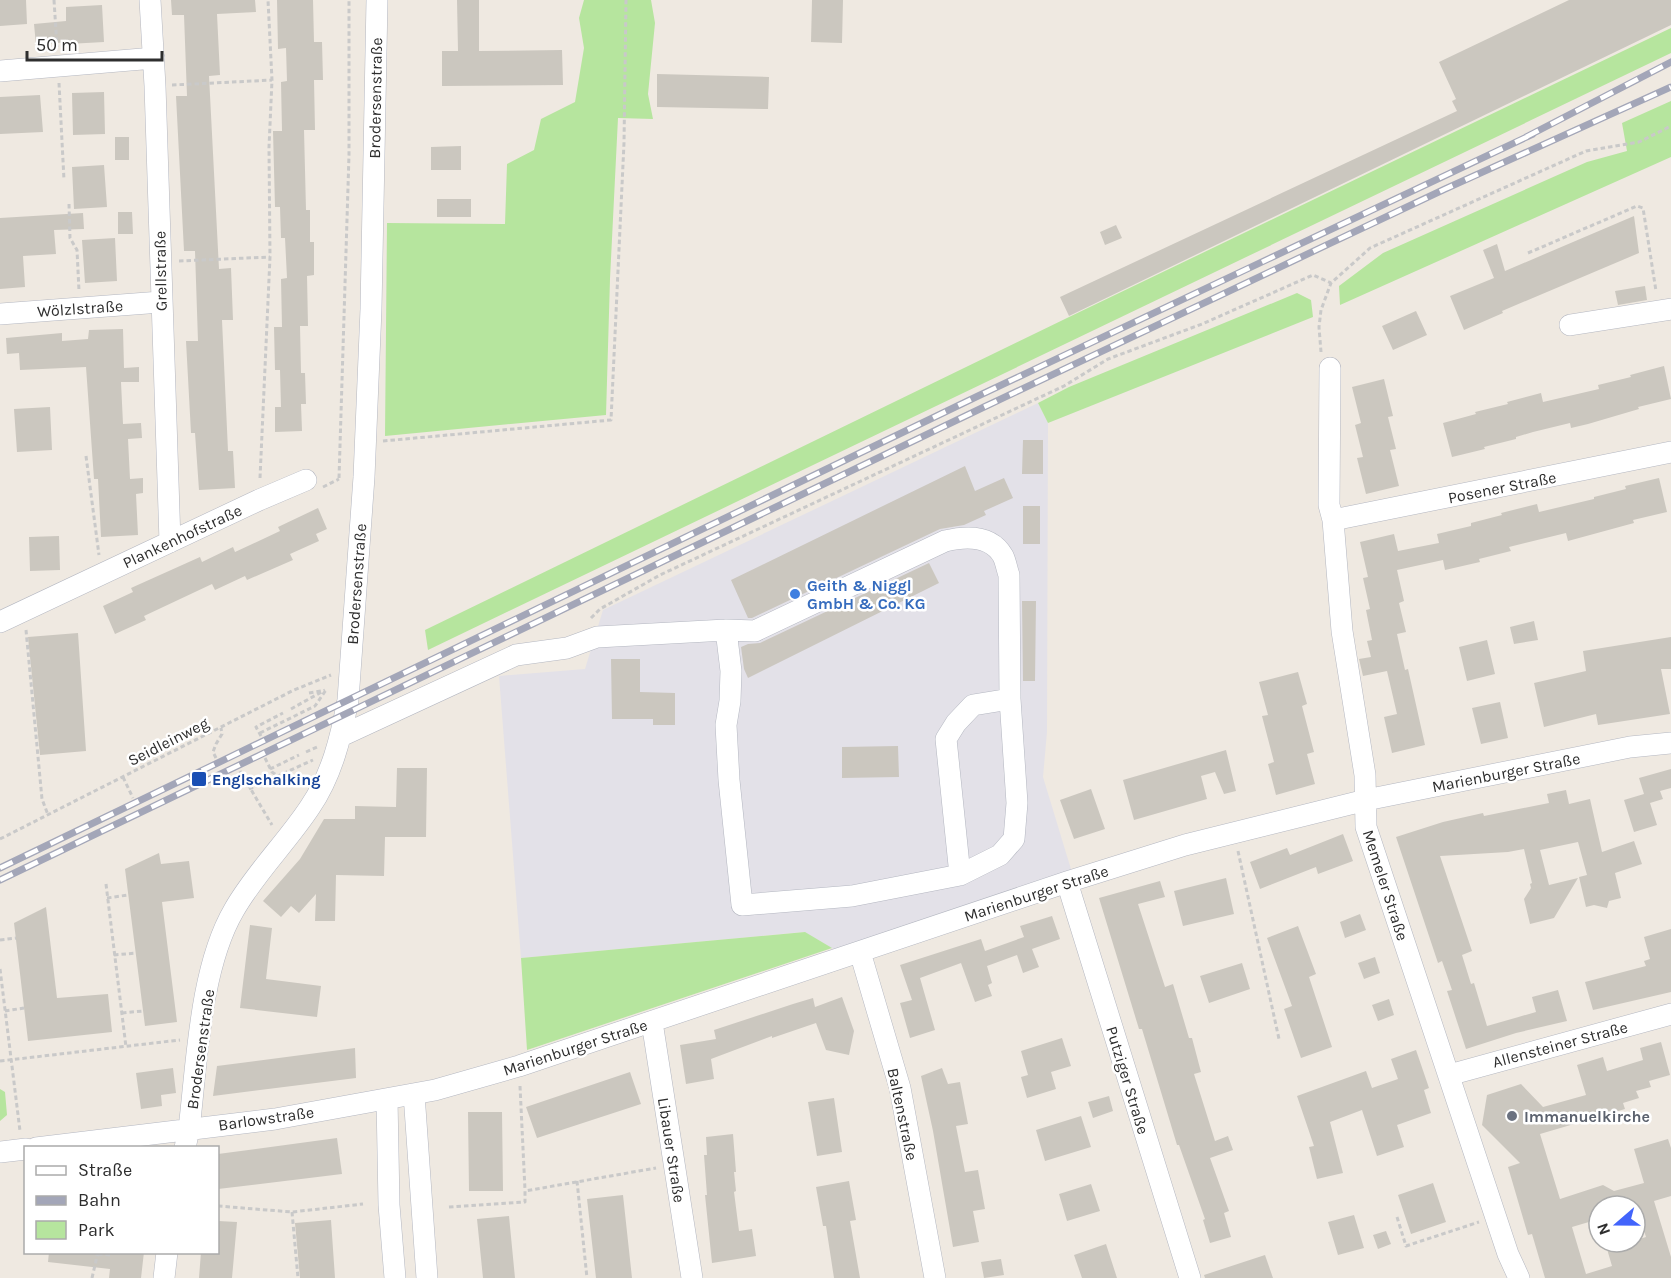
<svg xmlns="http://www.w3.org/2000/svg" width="1671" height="1278" font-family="Karla,sans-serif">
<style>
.industrial{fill:#e3e1e8}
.green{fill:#b6e59e}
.building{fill:#cbc7bf;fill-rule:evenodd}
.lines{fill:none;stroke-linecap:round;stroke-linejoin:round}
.minor-casing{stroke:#b4b7c1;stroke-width:22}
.path{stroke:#c9c9c9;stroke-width:3;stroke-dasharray:4.5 3;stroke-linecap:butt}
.minor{stroke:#fff;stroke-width:21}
.rail-casing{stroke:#a3a6b8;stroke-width:7}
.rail{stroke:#fff;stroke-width:4.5;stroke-dasharray:14;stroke-linecap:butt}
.shop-dot{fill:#3f7fe0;stroke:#fff;stroke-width:2}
.transit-dot{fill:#1a4fb4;stroke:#fff;stroke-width:2}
.worship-dot{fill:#6b7280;stroke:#fff;stroke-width:2}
.labels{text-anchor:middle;stroke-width:5;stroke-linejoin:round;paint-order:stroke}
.street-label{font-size:16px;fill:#2e2e2e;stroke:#fff}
.shop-label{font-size:16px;font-weight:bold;fill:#366cbe;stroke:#fff;text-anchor:start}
.transit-label{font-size:16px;font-weight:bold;fill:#164399;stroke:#fff;text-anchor:start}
.worship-label{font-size:16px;font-weight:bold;fill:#5b616d;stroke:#fff;text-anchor:start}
</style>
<rect width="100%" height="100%" fill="#efe9e1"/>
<path class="industrial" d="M1038 403 1048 423 1047 732 1043 777 1077 889 854 961 804 932 521 958 499 676 585 669 603 610Z"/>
<path class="green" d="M584 0H651L655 23 648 94 653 119 618 118 610 279 606 415 385 436 387 223 505 224 507 164 534 150 541 119 575 102 584 48 579 18Z
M1671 28V53L428 650 425 630 1067 318Z
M1671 101V157L1340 305 1339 286 1383 253 1587 162 1627 151 1622 123Z
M1297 293 1311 300 1313 317 1048 423 1038 403 1069 387Z
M805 932 832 948 527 1050 521 958Z
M0 1089 5 1092 7 1115 0 1121Z"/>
<path class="building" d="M0 0H26L27 24 0 26Z
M171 0H255L256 12 217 14 220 75 209 76 219 269 231 268 233 320H222L228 451H233L235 488 199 490 195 433H191L186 341H198L195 251H184L176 96H187L184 15H172Z
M277 0H313L314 42H322L323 80H314L315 130H304L306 210H310V242H314V275L307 276 308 326H300L301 373H305L306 404H301L302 431 275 432V407H281L280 370H275L274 327H282L281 279 287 278 285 238H281L280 207H275L273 131H282L281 82 287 81 286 48 278 49Z
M457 0H479V51L562 50 563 85 442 86V51H458Z
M812 0H843L842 43 811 42Z
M1569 0H1671V25L1069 316 1060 297 1457 111 1452 101 1456 99 1439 62Z
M102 5 104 42 68 44 67 42 36 45 34 24 66 21V7Z
M657 74 769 77 768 109 657 107Z
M104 92 105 134 73 135 72 93Z
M40 95 43 132 0 134V97Z
M115 137H129V160H115Z
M461 146V170H431V147Z
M104 165 107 207 74 209 72 167Z
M437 199H471V217H437Z
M118 212H132L133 234H118Z
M83 213 84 229 54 230 56 254 23 256 25 287 0 289V218Z
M1634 216 1639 253 1502 311 1503 313 1464 330 1450 296 1494 278 1483 250 1497 244 1505 271Z
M1116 225 1122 238 1105 245 1100 232Z
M115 238 117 281 85 283 82 240Z
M1645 286 1647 300 1618 305 1615 291Z
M1416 311 1427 335 1393 350 1382 326Z
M123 329 124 368 139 367V382H121L123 424 141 423 142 438 128 439 130 479 143 478V493L136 494 138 535 101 537 98 479H94L86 367 20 370 19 353 7 354 6 338 62 333V341L88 339 89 330Z
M1664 366 1671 399 1638 407 1639 409 1588 424 1571 428 1570 423 1533 432 1516 437V439L1484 447 1485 449 1452 457 1443 423 1476 414 1475 412 1508 404 1507 402 1541 393 1543 402 1599 389 1598 385 1631 377 1630 375Z
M1384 379 1393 416 1388 417 1396 449 1390 450 1399 486 1366 494 1357 458 1363 457 1355 425 1361 423 1352 387Z
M50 407 52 450 17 452 14 409Z
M1023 440H1043V474H1022Z
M965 466 975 491 1004 478 1013 498 984 511 986 515 964 525 940 529 752 618H748L731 580Z
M1659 478 1667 512 1633 520 1634 523 1568 541 1566 533 1509 547 1511 551 1479 559 1480 562 1445 570 1443 560 1397 570 1404 601 1399 603 1406 632 1397 634 1405 670 1408 669 1425 745 1392 753 1384 717 1397 714 1387 671 1363 676 1359 659 1371 657 1367 641 1372 640 1366 610 1370 609 1363 578 1368 577 1360 542 1394 534 1398 551 1439 543 1437 534 1471 526V523L1502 515 1501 513 1537 504 1539 512 1594 499V497L1626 489 1625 486Z
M1023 506H1040V544H1023Z
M318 508 327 529 316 534 319 541 290 554 293 560 247 580 245 576 215 590 212 584 144 616 146 620 115 634 103 606 133 592 131 588 200 557 202 562 233 547 235 552 280 531 278 527Z
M59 536 60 570 30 571 29 537Z
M929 563 939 583 748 678 744 669 741 647 748 644 760 643Z
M1022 601H1036L1035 681H1023Z
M1534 621 1538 640 1514 644 1510 627Z
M78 633 86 751 40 755 28 637Z
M1671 637V669H1661L1670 714 1598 725 1596 714 1544 727 1534 683 1586 671 1583 651Z
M1487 640 1495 674 1467 681 1459 647Z
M611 659H640V692L675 693V725H653V719H612Z
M1298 672 1307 704 1302 706 1314 752 1307 754 1315 784 1276 795 1268 764 1274 762 1262 716 1268 715 1259 682Z
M1500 702 1508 738 1481 744 1472 708Z
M898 746 899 777 842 778V747Z
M1226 750 1236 791 1224 794 1215 772 1201 776 1207 799 1134 820 1123 780Z
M397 768H427L426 837H385L384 876 336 875 335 921H315L316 894 299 913 291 906 281 917 263 901 300 859 324 819H355V806L396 807Z
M1671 769V788L1660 791 1663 799 1650 803 1657 825 1634 832 1624 800 1644 794 1639 778Z
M1091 789 1105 829 1074 839 1060 800Z
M1566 790 1569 804 1590 799 1602 852 1634 841 1642 864 1615 873 1621 898 1609 901 1607 908 1594 905 1586 907 1579 877 1587 875 1578 842 1540 850 1549 885 1578 878 1554 918 1530 924 1524 899 1531 888 1530 884 1532 883 1524 849 1508 852 1440 856 1472 951 1462 955 1471 984 1474 983 1487 1026 1536 1012 1532 997 1558 990 1567 1021 1516 1033 1466 1049 1447 991 1452 990 1442 961 1438 963 1396 837 1443 822 1483 813 1484 816 1549 803 1547 794Z
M1343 834 1353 861 1318 874 1316 867 1260 889 1250 862 1287 848 1290 855Z
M159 853 161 864 189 861 194 898 162 902 177 1022 145 1026 125 869Z
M1226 878 1234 914 1183 926 1174 891Z
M1160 881 1165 897 1138 904 1165 987 1173 984 1189 1038H1192L1201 1072 1194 1074 1215 1141 1228 1136 1233 1150 1210 1158 1229 1211 1224 1213 1231 1237 1210 1243 1203 1220 1205 1219 1179 1145H1177L1142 1029H1139L1099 898Z
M46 907 57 998 108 994 112 1032 28 1041 14 923Z
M1360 914 1366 930 1345 938 1340 922Z
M1052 916 1060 939 1032 949 1039 967 1023 973 1017 955 987 966 992 983 988 985 992 996 975 1002 961 963 920 978 935 1030 910 1038 900 1003 912 1000 900 965 981 939 985 951 1024 937 1020 926Z
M250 925 272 928 266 979 321 986 317 1017 240 1008Z
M1298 926 1316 974 1309 977 1332 1047 1301 1058 1284 1009 1292 1006 1267 938Z
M1671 929V992L1593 1010 1585 982 1646 966 1644 961 1650 959 1644 937Z
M1375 957 1380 973 1364 979 1358 963Z
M1242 963 1250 989 1209 1003 1200 976Z
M842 997 854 1031 849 1055 826 1050 816 1023 772 1038V1036L711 1059 714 1079 686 1084 680 1045 716 1039 714 1030 793 1004 813 998 815 1007Z
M1389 999 1394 1015 1378 1021 1372 1005Z
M1062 1038 1071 1066 1051 1072 1056 1089 1027 1098 1021 1077 1028 1075 1021 1051Z
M1661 1042 1670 1075 1649 1081 1651 1087 1636 1091 1639 1098 1623 1103 1625 1109 1540 1134 1560 1199 1603 1185 1614 1191 1644 1183 1634 1149 1668 1139 1671 1148V1196L1654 1201 1671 1257V1278H1545L1532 1234 1528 1235 1508 1167 1520 1163 1482 1125 1487 1095 1521 1084 1543 1107 1586 1095 1577 1065 1603 1057 1607 1071 1643 1060 1640 1048ZM1599 1206H1636L1646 1237 1607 1249 1612 1266 1586 1274 1572 1227 1599 1219Z
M355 1048 356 1078 213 1096 217 1066Z
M1416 1050 1429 1088 1424 1090 1431 1113 1397 1125 1404 1147 1377 1156 1362 1110 1330 1122 1343 1173 1317 1179 1309 1147 1314 1146 1297 1096 1366 1071 1372 1088 1398 1079 1391 1059Z
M173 1068 176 1093 161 1095 162 1106 141 1109 136 1073Z
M942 1068 948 1084 960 1082 968 1124 956 1126 965 1172 978 1170 985 1209 973 1211 979 1242 953 1247 933 1131 921 1076Z
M630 1072 641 1104 537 1138 526 1107Z
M1109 1096 1113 1111 1093 1118 1088 1102Z
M834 1098 842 1152 817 1156 808 1102Z
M468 1112H502L503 1191H469Z
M1081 1116 1091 1147 1045 1161 1036 1130Z
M733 1134 736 1172H734L736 1191 734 1192 739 1231 752 1229 756 1256 712 1263 705 1195H707L704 1155H707L706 1137Z
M337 1138 342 1174 218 1189V1154Z
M849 1181 856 1220 850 1221 860 1278H834L826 1226H823L816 1187Z
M1433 1183 1446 1222 1411 1234 1398 1195Z
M1091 1184 1100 1211 1067 1221 1059 1194Z
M623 1195 632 1278H596L587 1199Z
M1354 1215 1364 1248 1338 1255 1328 1222Z
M509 1216 515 1278H483L477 1219Z
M331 1220 335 1278H300L295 1223Z
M218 1221 237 1222 232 1278H199L201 1252H218Z
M1386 1231 1391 1244 1378 1249 1373 1235Z
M1106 1244 1117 1278H1082L1074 1255Z
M49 1252H144L141 1278H109L110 1269 48 1262Z
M1265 1255 1273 1278H1205L1204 1275Z
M1001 1259 1004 1275 984 1278 981 1262Z"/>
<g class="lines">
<g class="minor-casing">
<path id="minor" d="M150 0 155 86 170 542
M0 71 154 58
M0 314 161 302
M1570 325 1671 309
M1330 368 1329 505 1333 520 1342 631 1365 775 1366 827 1508 1254 1519 1278
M1333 520 1671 452
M0 622 259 500 306 480
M726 630 731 671 730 701 726 725 729 780 742 905 852 896 960 875
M341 736 516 655 567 648 597 637 726 630 755 631 945 541C966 536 991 535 1003 556 1006 562 1007 570 1009 575L1010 699 1017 803 1014 839 1000 855 960 875 946 739 956 723 973 705 1010 699
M1067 882 1190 1278
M860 952 900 1088 935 1278
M652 1022 692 1278
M1449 1075 1671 1014
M414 1094 427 1278
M387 1099 389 1205 395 1278
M36 1148 275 1119 435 1090 519 1066 1067 882 1185 845 1366 800 1630 747 1671 743
M185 1148 189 1129C197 1062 200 968 234 910 255 873 287 842 310 807 332 775 341 737 348 700L364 477 371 309 377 0
M0 1152 26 1149
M164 1278 167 1252"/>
</g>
<path class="path" d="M54 0 57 47
M59 83 64 180
M172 85 272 80
M69 204 70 238 77 250 79 291
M1528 253 1637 206 1643 208 1656 291
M179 261 270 257
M1321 352 1319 327 1321 310 1331 283 1370 248 1586 151 1639 142 1671 126
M383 441 611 420 624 143 626 0
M86 456 99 555
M260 478 270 257 269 147 272 80 268 0
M339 478 349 155V0
M323 487 339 479
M591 618 600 609 660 575 1064 386 1108 359 1202 324 1313 275 1331 283
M26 630 42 799 48 815
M309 693 321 691
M291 709 325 690
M260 733 315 706 326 690
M261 736 256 727 283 713
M306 752 317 747
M216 758 213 752 216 744 222 734 221 728
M265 758 272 772 278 776
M270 769 299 755
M240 771 272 825
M123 777 133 798
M249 789 313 760
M0 839 294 690 331 675
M1238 851 1279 1039
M106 884 126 1047
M107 898 128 895
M0 940 16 938
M114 955 136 953
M0 969 20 1131
M5 1011 24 1008
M122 1013 143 1011
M0 1061 180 1040
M520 1086 525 1190
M577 1181 587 1278
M218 1206 292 1212 363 1204
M449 1207 525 1202V1191L656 1168
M292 1212 298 1278
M1397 1217 1406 1246 1479 1222
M98 1254 111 1255
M92 1278 98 1252"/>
<use href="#minor" class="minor"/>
<g class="rail-casing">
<path id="rail" d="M1526 137 1671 62
M0 868 978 396 1533 134
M0 880 984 407 1445 189 1671 87"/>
</g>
<use href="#rail" class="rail"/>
</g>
<circle class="shop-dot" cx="795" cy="594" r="6"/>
<rect class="transit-dot" x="191" y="771" width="16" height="16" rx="3"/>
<circle class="worship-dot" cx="1512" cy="1116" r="6"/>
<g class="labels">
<g class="street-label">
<text transform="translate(375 98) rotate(-89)" y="6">Brodersenstraße</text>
<text transform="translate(160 271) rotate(-91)" y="6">Grellstraße</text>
<text transform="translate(80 308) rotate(-4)" y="6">Wölzlstraße</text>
<text transform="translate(1502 487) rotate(-11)" y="6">Posener Straße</text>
<text transform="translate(182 536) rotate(-25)" y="6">Plankenhofstraße</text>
<text transform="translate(356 584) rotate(-86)" y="6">Brodersenstraße</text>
<text transform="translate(168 741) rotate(-27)" y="6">Seidleinweg</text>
<text transform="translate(1506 772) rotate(-11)" y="6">Marienburger Straße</text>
<text transform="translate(1386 885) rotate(72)" y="6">Memeler Straße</text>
<text transform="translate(1036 893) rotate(-18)" y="6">Marienburger Straße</text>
<text transform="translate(1560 1044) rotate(-15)" y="6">Allensteiner Straße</text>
<text transform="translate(575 1047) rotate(-18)" y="6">Marienburger Straße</text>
<text transform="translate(200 1049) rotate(-82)" y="6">Brodersenstraße</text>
<text transform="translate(1128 1080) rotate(73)" y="6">Putziger Straße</text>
<text transform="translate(903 1114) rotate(78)" y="6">Baltenstraße</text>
<text transform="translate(266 1118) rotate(-8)" y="6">Barlowstraße</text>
<text transform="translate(672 1150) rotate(81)" y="6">Libauer Straße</text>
</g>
<g class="shop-label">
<text x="807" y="591">Geith &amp; Niggl<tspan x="807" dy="18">GmbH &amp; Co. KG</tspan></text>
</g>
<g class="transit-label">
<text x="212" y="785">Englschalking</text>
</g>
<g class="worship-label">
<text x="1524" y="1122">Immanuelkirche</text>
</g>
</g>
<rect x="24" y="1146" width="195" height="108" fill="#ffffff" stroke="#ababab" stroke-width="1.5"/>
<rect x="36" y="1166" width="30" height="9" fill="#ffffff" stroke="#ababab" stroke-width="1.5"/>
<text x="78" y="1176" font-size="18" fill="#2e2e2e">Straße</text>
<rect x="36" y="1196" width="30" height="9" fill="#a3a6b8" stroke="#ababab" stroke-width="1.5"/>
<text x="78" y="1206" font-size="18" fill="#2e2e2e">Bahn</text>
<rect x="36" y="1221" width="30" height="18" fill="#b6e59e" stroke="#ababab" stroke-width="1.5"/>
<text x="78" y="1236" font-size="18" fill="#2e2e2e">Park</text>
<g transform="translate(1617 1224) rotate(250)"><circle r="28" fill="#ffffff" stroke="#ababab" stroke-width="1.5"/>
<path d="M0-4.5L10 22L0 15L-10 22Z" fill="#4264fb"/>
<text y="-9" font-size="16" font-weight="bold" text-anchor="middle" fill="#2e2e2e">N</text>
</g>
<path d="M27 51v9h135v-9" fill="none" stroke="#2e2e2e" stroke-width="3"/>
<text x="36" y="51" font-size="18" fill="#2e2e2e" stroke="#ffffff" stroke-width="4.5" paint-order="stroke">50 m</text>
</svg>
